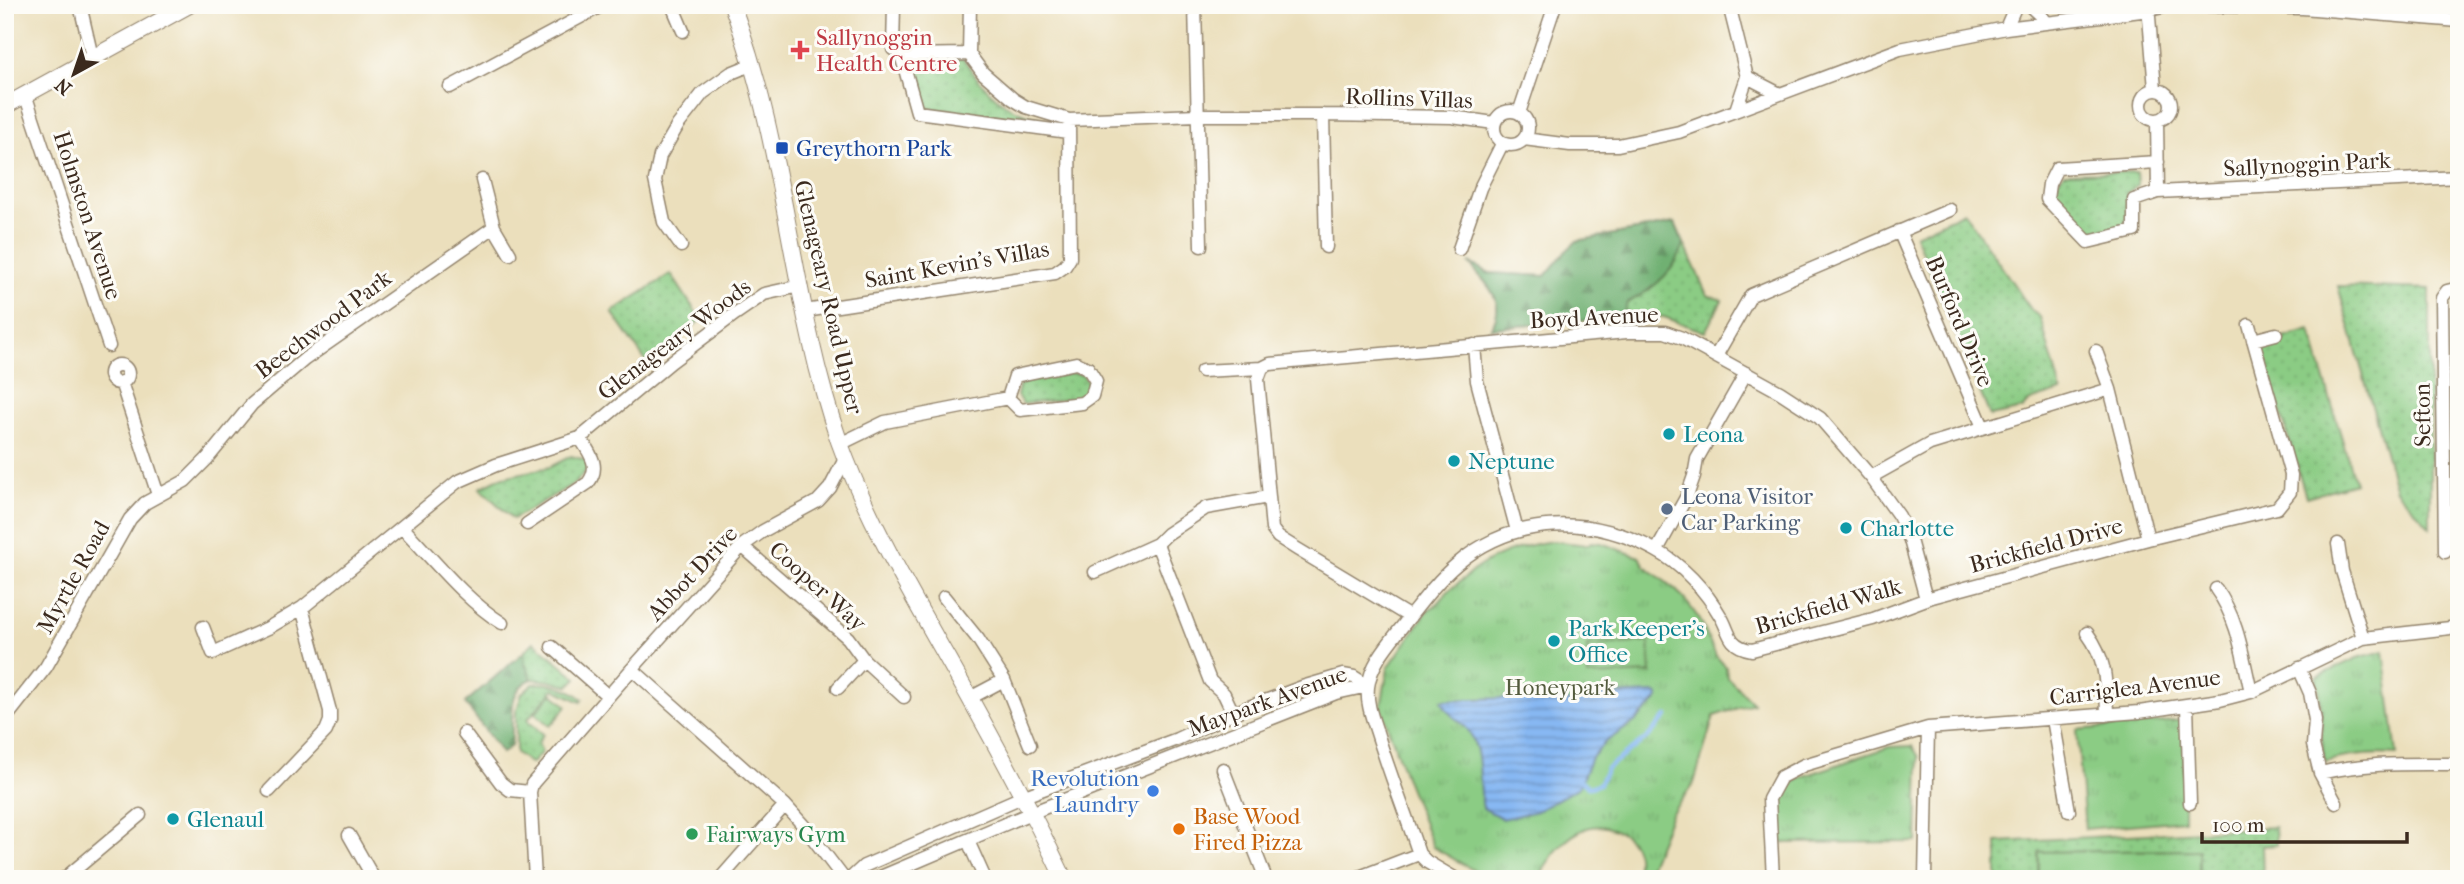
<svg xmlns="http://www.w3.org/2000/svg" width="2464" height="884" font-family="'IM FELL French Canon',serif">
<style>
.grass{fill:url(#grass-dots);stroke:#637b51;stroke-width:2}
.forest{fill:url(#forest-firs);stroke:#566d48;stroke-width:2}
.park{fill:url(#park-tufts);stroke:#637b51;stroke-width:2}
.garden{fill:#8bcc84;stroke:#637b51;stroke-width:2}
.water{fill:url(#water-rules);stroke:#617188;stroke-width:2}
.lines{fill:none;stroke-linecap:round;stroke-linejoin:round}
.stream{stroke:#87b8f3;stroke-width:4.5}
.minor-casing{stroke:#93846d;stroke-width:15}
.secondary-casing{stroke:#93846d;stroke-width:18}
.minor{stroke:#fff;stroke-width:12}
.secondary{stroke:#fff;stroke-width:16}
.health-dot{fill:#e0444e;stroke:#fdfcf7;stroke-width:2.5}
.transit-dot{fill:#1a4fb4;stroke:#fdfcf7;stroke-width:2.5}
.culture-dot{fill:#0f9aa8;stroke:#fdfcf7;stroke-width:2.5}
.service-dot{fill:#5c6f8a;stroke:#fdfcf7;stroke-width:2.5}
.shop-dot{fill:#3f7fe0;stroke:#fdfcf7;stroke-width:2.5}
.food-dot{fill:#e8710a;stroke:#fdfcf7;stroke-width:2.5}
.leisure-dot{fill:#2e9e5b;stroke:#fdfcf7;stroke-width:2.5}
.labels{text-anchor:middle;stroke-width:6;stroke-linejoin:round;paint-order:stroke}
.health-label{font-size:23px;fill:#be3a42;stroke:#fdfcf7;text-anchor:start}
.street-label{font-size:23px;fill:#3b2a1e;stroke:#fdfcf7}
.transit-label{font-size:23px;fill:#164399;stroke:#fdfcf7;text-anchor:start}
.culture-label{font-size:23px;fill:#0d838f;stroke:#fdfcf7;text-anchor:start}
.service-label{font-size:23px;fill:#4e5e75;stroke:#fdfcf7;text-anchor:start}
.park-label{font-size:23px;fill:#535b3d;stroke:#fdfcf7}
.shop-label{font-size:23px;fill:#366cbe;stroke:#fdfcf7;text-anchor:end}
.food-label{font-size:23px;fill:#c56008;stroke:#fdfcf7;text-anchor:start}
.leisure-label{font-size:23px;fill:#27864d;stroke:#fdfcf7;text-anchor:start}
</style>
<defs>
<pattern id="grass-dots" width="8" height="8" patternUnits="userSpaceOnUse" patternTransform="scale(1.75)"><rect width="8" height="8" fill="#8bcc84"/><path d="M2 2h.1M6 6h.1" fill="none" stroke="#79af72" stroke-width="1.8" stroke-linecap="round"/></pattern>
<pattern id="forest-firs" width="22" height="20" patternUnits="userSpaceOnUse" patternTransform="scale(1.75)"><rect width="22" height="20" fill="#70b072"/><path d="M5 1l3.5 6h-7zM16 11l3.5 6h-7z" fill="#5d8f5d"/></pattern>
<pattern id="park-tufts" width="24" height="20" patternUnits="userSpaceOnUse" patternTransform="scale(1.75)"><rect width="24" height="20" fill="#8bcc84"/><path d="M3 7l-1-3M5 7V3M7 7l1-3M15 17l-1-3M17 17v-4M19 17l1-3" fill="none" stroke="#79af72"/></pattern>
<pattern id="water-rules" width="6" height="5" patternUnits="userSpaceOnUse" patternTransform="scale(1.75)"><rect width="6" height="5" fill="#87b8f3"/><path d="M0 2.5h6" fill="none" stroke="#7096c4"/></pattern>
</defs>
<rect width="100%" height="100%" fill="#fdfcf7"/>
<filter id="ink" filterUnits="userSpaceOnUse"><feTurbulence type="fractalNoise" baseFrequency=".0143" numOctaves="2"/><feDisplacementMap in="SourceGraphic" scale="14" xChannelSelector="R" yChannelSelector="G"/><feConvolveMatrix kernelMatrix="1 2 1 2 8 2 1 2 1" color-interpolation-filters="sRGB"/></filter>
<filter id="wash" filterUnits="userSpaceOnUse"><feTurbulence type="fractalNoise" baseFrequency=".00686" numOctaves="4" result="noise"/><feDisplacementMap in="SourceGraphic" scale="28" xChannelSelector="R" yChannelSelector="G"/><feGaussianBlur stdDeviation="1.57" result="paint"/><feColorMatrix in="noise" values="0 0 0 0 0 0 0 0 0 0 0 0 0 0 0 0 0 1.4 0 .05"/><feComposite in="paint" operator="in"/></filter>
<g filter="url(#wash)">
<rect width="100%" height="100%" fill="#ebdfbc"/>
<path class="grass" d="M963 58C977 80 994 101 1018 111 1032 118 1045 118 1059 127L928 108 921 102 909 61Z
M2137 172 2138 185 2127 193C2127 214 2134 226 2109 232 2101 235 2095 238 2088 235L2058 203 2054 197 2053 187 2064 173Z
M1964 212 2032 311 2040 317 2061 391 2030 401 2023 409 1990 416 1915 235Z
M1675 223 1707 295 1722 300 1705 332 1664 317 1649 316 1491 328C1509 299 1483 282 1469 263L1490 273 1545 276 1577 241Z
M671 274 701 320 647 363 612 312Z
M2338 286 2430 289V527L2396 490Z
M2310 330 2355 483 2306 497 2261 345Z
M1073 373 1083 375 1088 383 1087 392 1079 398 1023 404 1017 396 1019 386 1027 381Z
M571 456 586 460 588 469 575 483 513 519 480 488 499 478 550 467Z
M534 642 577 678 569 686 551 681 532 679 525 664 524 652Z
M533 684C551 682 569 688 583 699L581 702 554 689 527 720 543 734 538 743 542 752 531 764 516 753V712L522 693Z
M2275 827 2276 845 2262 846 2263 879H2199L2198 850 2039 852V879H1997V842Z"/>
<path class="forest" d="M1675 223 1684 244C1676 271 1652 290 1627 303L1622 318 1491 328C1509 299 1484 282 1469 263L1489 273 1545 276 1565 252 1577 241Z
M524 652 525 664 532 679C504 690 515 723 511 746L502 753 465 703Z"/>
<path class="park" d="M1553 541 1587 545 1591 542 1601 543 1640 557 1645 566 1676 590 1689 605 1700 620 1716 656 1726 667 1727 677 1753 703 1714 716 1694 783 1671 814 1648 870 1637 868C1637 863 1638 856 1636 852 1631 833 1605 822 1587 828 1566 836 1547 858 1540 879H1489L1433 847 1406 779 1381 707 1388 668 1429 609C1441 605 1443 594 1453 587 1461 582 1467 576 1474 570 1498 553 1524 545 1553 541Z
M2384 651 2397 755C2371 753 2349 755 2325 762 2318 733 2325 707 2316 677L2357 658Z
M552 693 567 706 550 726 535 713Z
M2184 720V820L2085 829 2077 730Z
M1912 746 1919 757 1917 842 1778 843V793L1802 777 1889 747Z"/>
<path class="garden" d="M1649 642 1651 673 1588 676 1587 646Z
M2199 850V879H2039V852Z"/>
<path class="water" d="M1654 693 1658 695V699L1636 721 1604 743 1590 760 1579 787 1537 811 1503 819 1483 808C1478 784 1483 755 1470 733 1463 720 1448 718 1442 700L1539 697 1540 702 1580 701V696Z"/>
<g class="lines">
<path class="stream" d="M1582 782 1590 787 1599 784 1607 768 1647 738 1667 716"/>
</g>
</g>
<g filter="url(#ink)">
<g class="lines">
<g class="minor-casing">
<path id="minor" d="M80 5 92 57
M672 5 683 31
M1195 5 1201 246
M1729 5 1747 77 1778 93
M2029 5 2047 22
M2148 5 2155 89
M2175 5 2303 8 2459 21
M2006 28 2016 5
M893 49 894 5
M969 54 983 73 1013 99 1026 107 1069 120 1197 115H1323L1452 117 1494 123
M969 54 901 55 917 112 1068 132
M969 54 970 5
M450 87 603 5
M2141 105a15 15 0 1 1 30 0a15 15 0 1 1-30 0Z
M26 97 109 346
M1736 110 1747 77
M1494 128a17 17 0 1 1 34 0a17 17 0 1 1-34 0Z
M1519 113 1555 5
M1323 115 1326 247
M2157 120 2158 192 2459 177
M1524 139 1570 145H1618L1679 132 1900 49 2006 28 2149 10 2172 5
M482 180 494 227 510 254
M2158 192 2134 200V231L2088 242 2047 199 2049 184 2057 168 2158 162
M1899 231 1983 427
M681 246 664 222 655 180 660 156 678 125 703 93 731 73 753 64
M1459 249 1480 188 1502 144
M805 311 1055 273 1065 266 1070 258 1069 120
M2253 340 2276 334
M1474 345 1477 381 1517 531
M2096 351 2110 389
M1716 356 1751 295 1950 210
M1076 363 1088 368 1096 381 1092 396 1082 403 1020 410 1008 398 1015 376Z
M110 374a9 9 0 1 1 18 0a9 9 0 1 1-18 0Z
M1202 371 1262 368
M121 382 158 495
M840 444 885 422 1008 398
M527 524 588 483C601 467 590 453 580 438
M402 527C432 558 465 600 502 623
M2148 539 2277 508 2290 492 2291 475 2249 325
M1157 544 1210 681 1224 694 1233 713
M2338 544 2342 571 2363 638
M742 546 848 638 864 660 904 697
M1657 550 1687 496 1694 476 1697 459 1746 373
M2445 552 2442 298 2447 291 2459 288
M1095 572 1157 544 1167 534 1206 508 1268 497
M2216 589C2238 618 2243 658 2251 692
M944 597 978 639 1004 680 1030 745
M1410 617 1297 549 1278 537 1272 529 1258 379 1262 368 1270 364 1627 332H1665L1682 338 1780 392 1820 418 1871 477 1899 516 1910 540 1926 599
M203 627 213 653 268 628 302 608 457 482 496 465 580 438 671 362 735 314 764 294 800 286
M2087 633C2107 660 2106 683 2107 715
M552 647 608 696
M2299 668 2310 693 2315 720 2313 745 2320 773 2336 803
M838 688 864 660
M970 698 1004 680
M2187 705 2190 803
M5 719 46 667 130 519 145 503 185 481 207 459 252 404 305 359 494 227
M2053 719 2069 811
M464 733 501 783 510 790 530 792
M1223 769 1266 879
M2320 773C2368 762 2410 764 2459 764
M269 791 326 731 330 721V711L302 608
M349 835 374 879
M968 841 985 879
M64 879 140 815
M535 879 530 792 532 784 632 669
M720 879 785 805
M844 879 803 825 785 805 632 669 742 546 763 531 818 501 830 488 846 457
M850 879 864 866 1022 797 1177 739 1233 713 1302 687 1343 675 1354 677 1368 686
M876 879 1031 813 1336 693 1368 686
M1354 879 1419 854
M1456 879 1427 862 1419 854C1406 815 1391 777 1379 739 1374 722 1366 705 1368 687 1371 661 1393 639 1408 619 1423 600 1438 580 1457 564 1515 515 1591 515 1655 550 1682 564 1706 591 1721 617 1726 625 1728 635 1733 641 1738 647 1745 649 1752 650L1873 619 1932 597 2148 539 2110 389 1930 444 1871 477
M1773 879 1769 799 1781 777 1804 765 1928 728 2139 712 2220 700 2251 692 2363 638 2459 627
M1925 879 1928 728"/>
</g>
<g class="secondary-casing">
<path id="secondary" d="M732 5C786 146 790 300 839 441 866 516 906 585 945 654 987 728 1028 802 1064 879
M5 106 189 5"/>
</g>
<use href="#minor" class="minor"/>
<use href="#secondary" class="secondary"/>
</g>
</g>
<path class="health-dot" d="M796.5 39.5h7v7h7v7h-7v7h-7v-7h-7v-7h7z"/>
<rect class="transit-dot" x="775" y="141" width="14" height="14" rx="3.5"/>
<g class="culture-dot">
<circle cx="1669" cy="434" r="7"/>
<circle cx="1454" cy="461" r="7"/>
<circle cx="1846" cy="528" r="7"/>
<circle cx="1554" cy="641" r="7"/>
<circle cx="173" cy="819" r="7"/>
</g>
<circle class="service-dot" cx="1667" cy="509" r="7"/>
<circle class="shop-dot" cx="1153" cy="791" r="7"/>
<circle class="food-dot" cx="1179" cy="829" r="7"/>
<circle class="leisure-dot" cx="692" cy="834" r="7"/>
<g class="labels">
<g class="health-label">
<text x="816" y="45">Sallynoggin<tspan x="816" dy="26">Health Centre</tspan></text>
</g>
<g class="street-label">
<text transform="translate(1409 98) rotate(2)" y="8">Rollins Villas</text>
<text transform="translate(2307 164) rotate(-3)" y="8">Sallynoggin Park</text>
<text transform="translate(88 215) rotate(72)" y="8">Holmston Avenue</text>
<text transform="translate(957 264) rotate(-10)" y="8">Saint Kevin's Villas</text>
<text transform="translate(829 297) rotate(77)" y="8">Glenageary Road Upper</text>
<text transform="translate(1594 317) rotate(-3)" y="8">Boyd Avenue</text>
<text transform="translate(1960 321) rotate(67)" y="8">Burford Drive</text>
<text transform="translate(323 324) rotate(-37)" y="8">Beechwood Park</text>
<text transform="translate(674 339) rotate(-37)" y="8">Glenageary Woods</text>
<text transform="translate(2422 415) rotate(-91)" y="8">Sefton</text>
<text transform="translate(2046 545) rotate(-15)" y="8">Brickfield Drive</text>
<text transform="translate(692 573) rotate(-47)" y="8">Abbot Drive</text>
<text transform="translate(73 577) rotate(-61)" y="8">Myrtle Road</text>
<text transform="translate(818 586) rotate(42)" y="8">Cooper Way</text>
<text transform="translate(1828 606) rotate(-16)" y="8">Brickfield Walk</text>
<text transform="translate(2135 687) rotate(-7)" y="8">Carriglea Avenue</text>
<text transform="translate(1267 701) rotate(-20)" y="8">Maypark Avenue</text>
</g>
<g class="transit-label">
<text x="796" y="156">Greythorn Park</text>
</g>
<g class="culture-label">
<text x="1683" y="442">Leona</text>
<text x="1468" y="469">Neptune</text>
<text x="1860" y="536">Charlotte</text>
<text x="1568" y="636">Park Keeper's<tspan x="1568" dy="26">Office</tspan></text>
<text x="187" y="827">Glenaul</text>
</g>
<g class="service-label">
<text x="1681" y="504">Leona Visitor<tspan x="1681" dy="26">Car Parking</tspan></text>
</g>
<g class="park-label">
<text x="1560" y="695">Honeypark</text>
</g>
<g class="shop-label">
<text x="1139" y="786">Revolution<tspan x="1139" dy="26">Laundry</tspan></text>
</g>
<g class="food-label">
<text x="1193" y="824">Base Wood<tspan x="1193" dy="26">Fired Pizza</tspan></text>
</g>
<g class="leisure-label">
<text x="706" y="842">Fairways Gym</text>
</g>
</g>
<rect width="2464" height="884" fill="none" stroke="#fdfcf7" stroke-width="28"/>
<g transform="translate(74 74) rotate(220)" stroke="#fdfcf7" stroke-width="5" paint-order="stroke">
<path d="M0-5L12 26L0 18L-12 26Z" fill="#3b2a1e"/>
<text y="-10" font-size="19" font-weight="bold" text-anchor="middle" fill="#3b2a1e">N</text>
</g>
<path d="M2202 832v10h205v-10" fill="none" stroke="#3b2a1e" stroke-width="3.5"/>
<text x="2212" y="832" font-size="21" fill="#3b2a1e" stroke="#fdfcf7" stroke-width="5" paint-order="stroke">100 m</text>
</svg>
